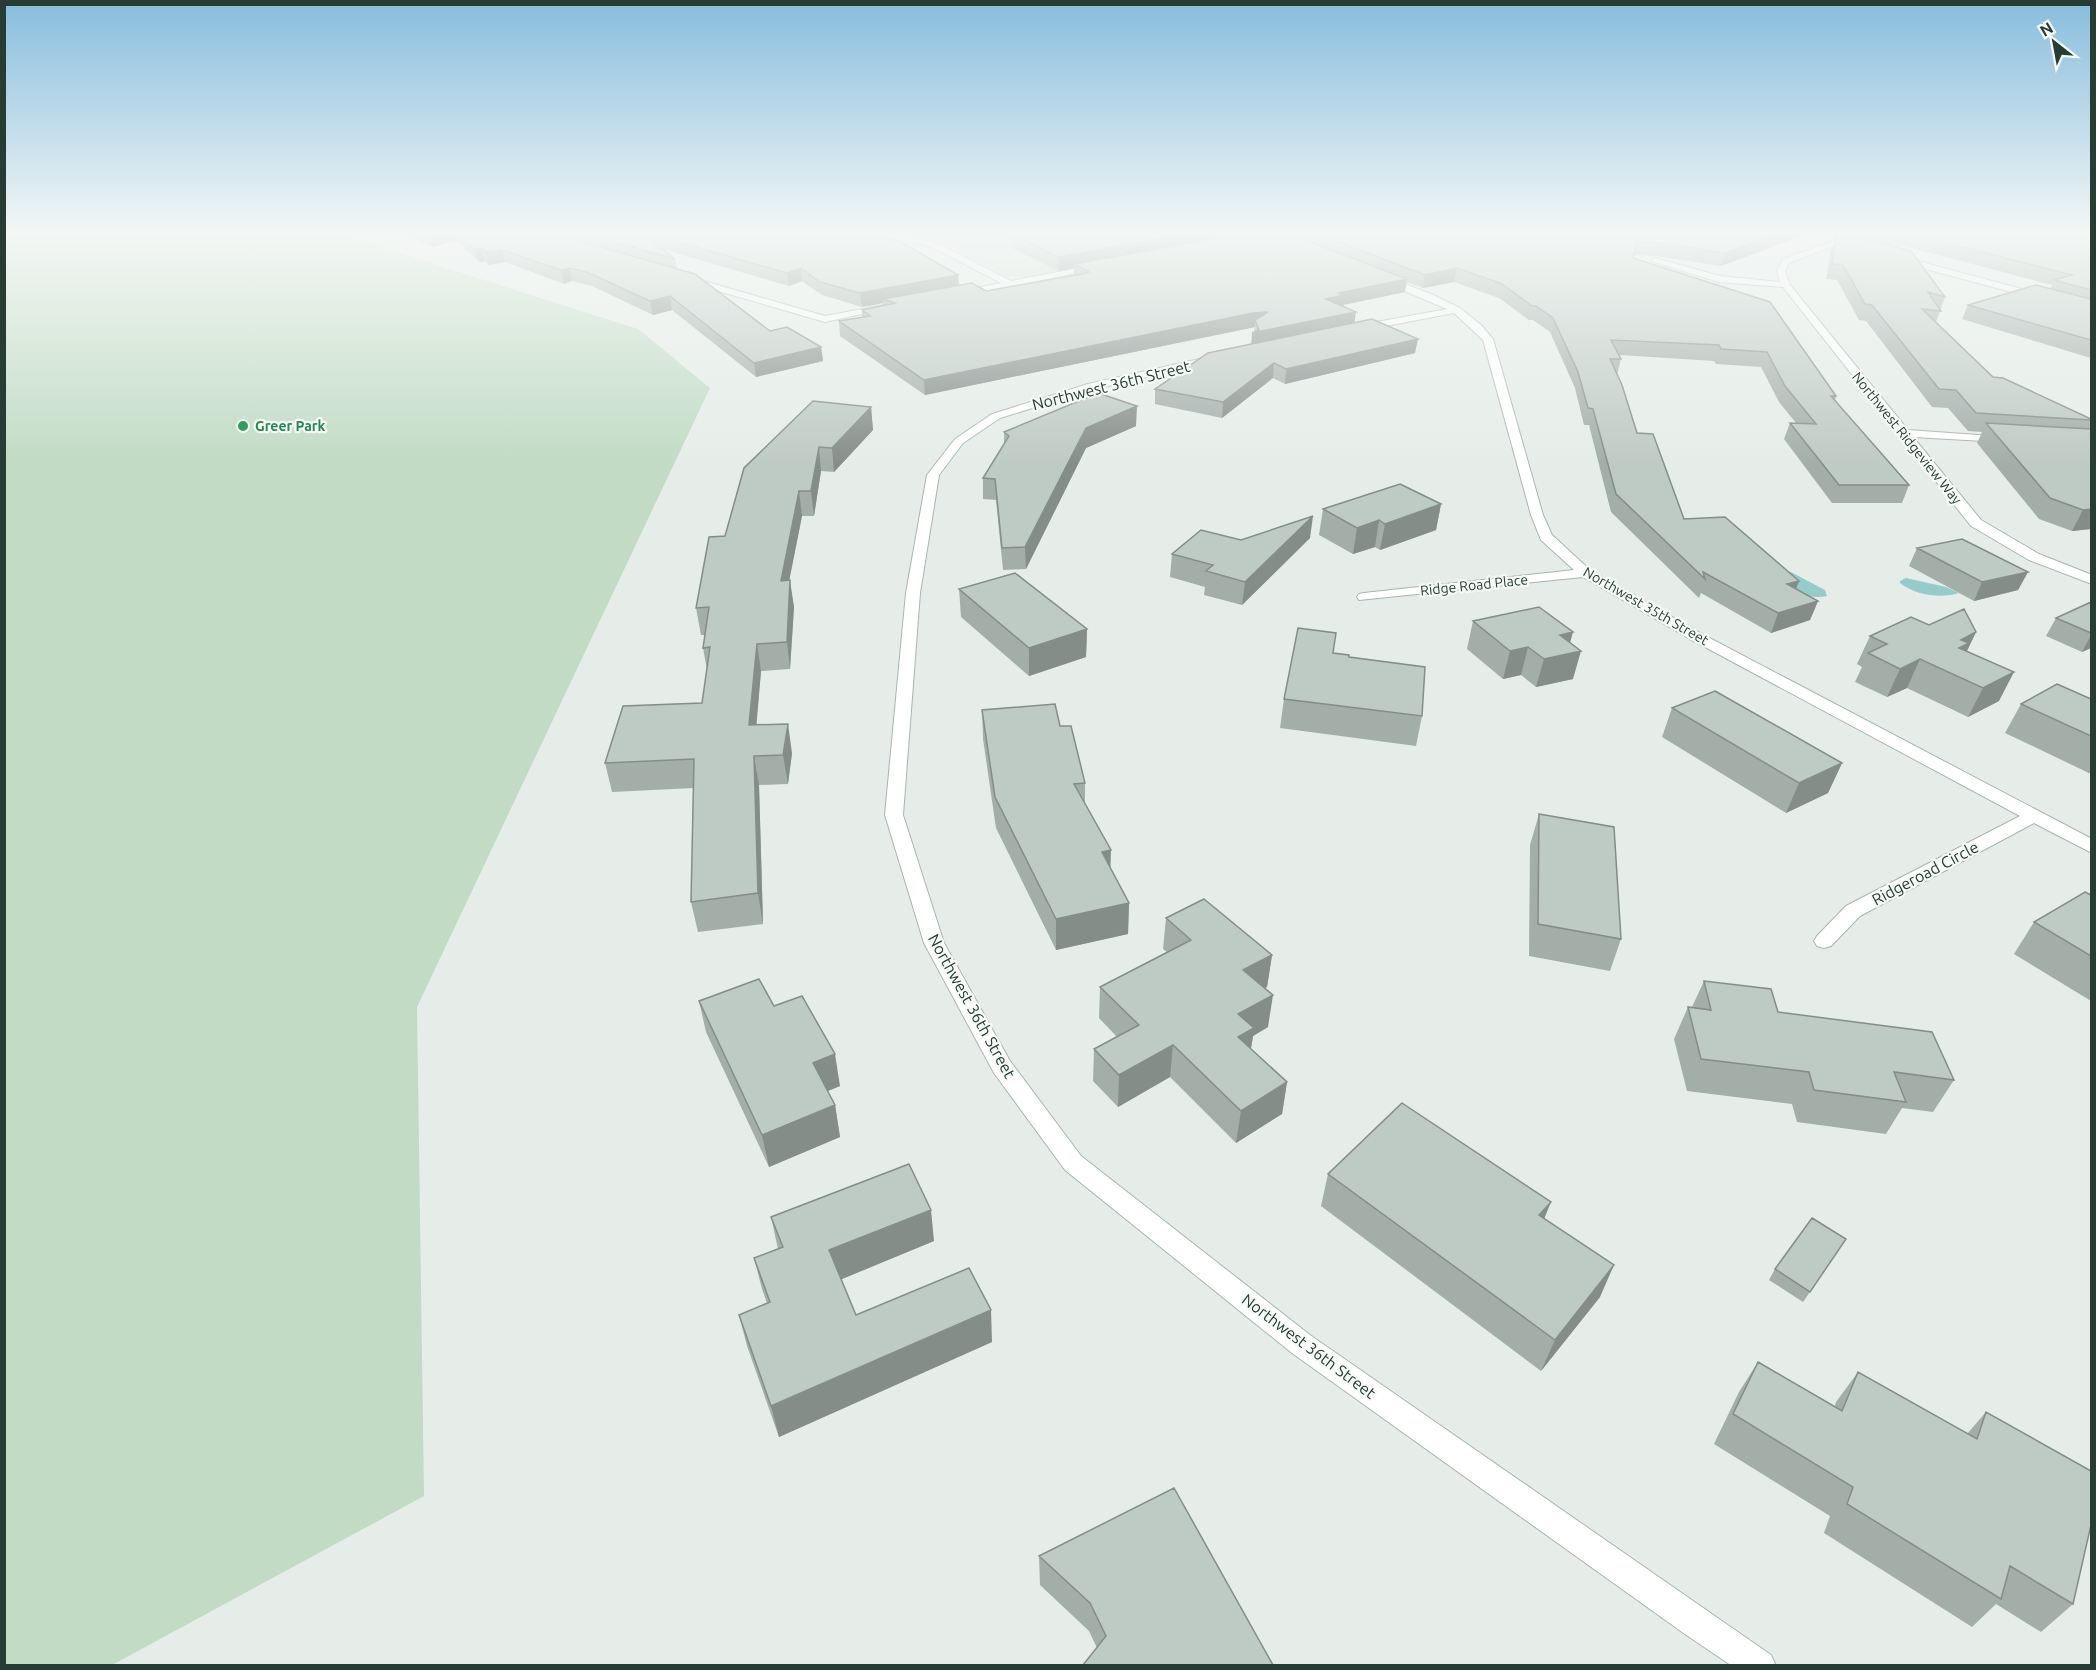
<svg xmlns="http://www.w3.org/2000/svg" width="2096" height="1670" font-family="Ubuntu,sans-serif">
<style>
.built{fill:#d4ddd7}
.green{fill:#c1dbc4}
.water{fill:#95cbcb}
.lines{fill:none;stroke-linecap:round;stroke-linejoin:round}
.street-casing{stroke:#a9b5af;stroke-width:2}
.street{fill:#fff;fill-rule:evenodd}
.wall{fill:#a3aea9}
.shaded-wall{fill:#858d89}
.building{fill:#becac4;stroke:#858d89;stroke-width:1.5}
.leisure-dot{fill:#2e9e5b;stroke:#f6faf7;stroke-width:2}
.labels{text-anchor:middle;stroke-width:4.5;stroke-linejoin:round;paint-order:stroke}
.far-leisure-label{font-size:14px;font-weight:bold;fill:#27864d;stroke:#f6faf7;text-anchor:start}
.far-street-label{font-size:14px;fill:#273d33;stroke:#f6faf7}
.street-label{font-size:16px;fill:#273d33;stroke:#f6faf7}
</style>
<rect width="100%" height="100%" fill="#e6ede9"/>
<path class="built" d="M896 232H1254L1257 235 1027 278 1006 276 951 246Z"/>
<path class="green" d="M5 232H333L638 329 710 388 417 1007 424 1496 112 1665H5Z"/>
<path class="water" d="M1781 571 1791 572 1825 590 1827 596C1807 601 1790 588 1773 578Z
M1906 578 1946 587 1959 593C1941 599 1915 595 1900 583V581Z"/>
<g class="lines">
<g class="street-casing">
<path id="street" d="M875 232H890L940 244 1011 281 1096 265 1100 268 958 297 953 294 955 292 1001 283 934 248Z
M1837 240 1859 247 1855 249 1837 245 1789 263 1785 271 1790 285 1908 430 2006 437V441L2002 442 1913 437 1981 520 2039 554 2092 575V584L2029 560 1971 526 1783 287 1719 282 1651 261 1655 258 1720 276 1780 282 1777 271 1783 259Z
M1899 256 2044 295 2046 297 2041 300 1896 261 1895 259Z
M1384 276 1431 294 1460 308 1481 325 1493 339 1543 515 1552 535 1590 570 1700 633 2092 839V853L2034 823 1860 916 1831 946 1824 948 1817 946 1814 941 1817 936 1846 906 2020 816 1690 639 1583 577 1359 600 1357 597 1359 594 1364 593 1574 570 1541 540 1531 515 1483 340 1454 313 1360 331 1355 328 1360 325 1447 309 1381 281V277Z
M690 277 825 316 884 305 889 308 825 322 687 282V278Z
M1213 356 1217 357V361L1095 389 1000 418 963 443 939 475 920 593 903 815 944 943 1010 1061 1081 1156 1310 1335 1771 1655 1776 1666H1732L1682 1632 1292 1353 1065 1170 994 1073 924 943 885 815 906 593 927 475 955 439 992 414 1088 384Z"/>
</g>
<use href="#street" class="street"/>
</g>
<path class="wall" d="M400 232H861L958 275 959 285 986 291 1074 276V268L1059 271 1012 248V235L1026 232H1811L1721 266 1656 256 1634 255 1633 258 1836 396 1835 401 1909 485 1902 503H1832L1784 439 1790 423H1796L1779 402 1761 367 1716 364 1714 361 1619 355 1621 359 1617 375 1637 433 1684 519 1799 581 1796 589 1818 601 1810 620 1771 633 1701 593 1699 598 1611 512 1589 425H1584L1575 388 1550 332 1533 320H1529L1499 298 1454 282 1423 288 1406 282 1405 292 1343 305V306L1354 322 1415 353 1285 384 1273 378 1222 418 1155 404V389L1251 344 1255 327 925 395 840 336 839 321 862 317V310L883 305V303L862 307 822 295 802 281 789 286 662 249 675 259 677 269 770 331 821 347 823 361 756 377 672 310 653 315 592 286 572 281 564 284 505 262 489 265 485 261 479 262 456 241 432 247Z
M1834 232H2091V358L1962 319 1968 305 2050 289 2052 285 1900 245 1899 248 1945 297 1936 322 1993 377 2091 419V425L2090 429H2091V529L2072 531 2039 519 1977 443 1982 432 1968 431 1948 408 1932 407 1866 321 1859 320 1837 280 1826 279 1831 250 1835 239H1833Z
M871 407 873 430 834 472 821 471 814 516H802L789 580 794 607 790 669 761 671 756 725 792 753 788 784 759 785 763 924 698 932 691 902 694 788 612 792 605 763 702 703 707 670 703 648 705 635H701L696 608 725 536 744 468Z
M1136 426 1086 448 1026 569 1003 570 996 500 983 499V478L1004 444V432Z
M1441 504 1436 530 1380 550 1375 547 1353 554 1319 535 1323 509Z
M1310 538 1242 605 1204 595 1205 587 1170 577 1172 554Z
M1917 548 2028 572 2018 590 1974 601 1909 566Z
M959 589 1087 629 1086 657 1029 676 961 617Z
M2091 602V648L2082 652 2046 636 2056 618Z
M1473 621 1570 642 1573 679 1536 687 1521 675 1503 679 1467 649Z
M1929 625 1976 632 1967 651 1999 701 1968 717 1907 688 1887 697 1855 682 1862 667 1857 664 1870 636Z
M1333 653 1349 657 1422 716 1416 746 1280 728 1284 699Z
M2091 699V774L2005 733 2021 704Z
M1672 708 1842 763 1828 793 1786 813 1662 737Z
M982 710 1060 726 1085 783V804L1110 868 1129 903 1128 934 1056 950 996 828 983 739Z
M1539 814 1621 939 1610 971 1529 956 1530 845Z
M2091 895V1001L2014 954 2034 922Z
M1166 918 1272 955 1267 987 1264 988 1268 1027 1253 1036 1251 1049 1287 1082 1282 1114 1236 1143 1170 1077 1118 1107 1093 1081 1094 1049 1117 1037 1099 1018 1100 987 1167 952 1163 949Z
M1704 981 1778 1012 1954 1080 1933 1112 1902 1108 1886 1134 1797 1122 1792 1104 1687 1091 1674 1039 1688 1007H1692Z
M699 1001 774 1006 840 1086 828 1091 835 1105 840 1137 769 1167 706 1032Z
M1328 1174 1600 1297 1541 1371 1321 1206Z
M771 1217 934 1241 841 1279 856 1315 992 1342 779 1437 747 1346 739 1315 767 1303 762 1289 754 1258 778 1249Z
M1839 1250 1803 1302 1769 1280 1775 1269Z
M1758 1362 1835 1406 1836 1402 1858 1372 1967 1434 1986 1412 2073 1604 2041 1632 1996 1604 1972 1627 1824 1533 1830 1516 1714 1444 1739 1392Z
M1039 1556 1273 1665 1097 1648 1089 1631 1040 1585Z"/>
<path class="shaded-wall" d="M438 232H454L456 241 432 247 428 234Z
M1194 232H1259L1074 264V268L1059 271V257Z
M1781 232H1811L1721 266 1725 253Z
M1835 232H1840L1838 238 1836 235 1835 239H1833Z
M482 248 485 261 479 262 475 250Z
M502 250 505 262 489 265 486 252Z
M570 268 572 281 564 284 561 270Z
M801 268 802 281 789 286 787 273Z
M1457 268 1454 282 1423 288 1425 275Z
M958 275 959 289 883 299V303L862 307 860 293Z
M1407 279 1405 292 1343 305V309L1326 299 1339 293Z
M670 296 672 310 653 315 650 301Z
M1268 312 1255 320V327L925 395 924 380 1253 313Z
M1356 312 1354 326 1251 348 1252 333Z
M1418 339 1415 353 1285 384 1286 369Z
M821 347 823 361 756 377 754 363Z
M1274 363 1273 378 1222 418 1223 402Z
M1137 406 1136 426 1086 448 1026 569 1025 547 1086 428Z
M871 407 873 430 834 472 832 448Z
M819 447 821 471 814 516 811 491Z
M799 491 802 516 784 607 781 581Z
M1441 504 1436 530 1380 550 1385 524Z
M2091 509V529L2072 531 2083 510Z
M1313 516 1310 538 1242 605 1245 582Z
M1379 520 1375 547 1353 554 1357 528Z
M2028 572 2018 590 1974 601 1982 582Z
M790 580 794 607 790 669 787 642Z
M1799 581 1792 599 1787 584Z
M1818 601 1810 620 1771 633 1778 613Z
M1087 629 1086 657 1029 676V648Z
M1573 632 1567 654 1581 651 1573 679 1536 687 1544 659 1560 635Z
M1976 632 1962 661 1949 667 1961 640Z
M2091 635V648L2082 652Z
M757 644 761 671 754 754 749 725Z
M1528 647 1521 675 1503 679 1510 651Z
M1920 659 1907 688 1887 697 1900 669Z
M2014 672 1999 701 1968 717 1983 688Z
M788 724 792 753 788 784 783 755Z
M754 756 759 785 763 924 758 893Z
M1842 763 1828 793 1786 813 1799 783Z
M1111 850 1110 881 1102 852Z
M1129 903 1128 934 1056 950V919Z
M1272 955 1267 987 1239 1002 1243 970Z
M1273 995 1268 1027 1253 1036 1249 1060 1233 1069 1238 1014Z
M1173 1045 1170 1077 1118 1107 1119 1075Z
M835 1054 840 1086 818 1095 813 1063Z
M1287 1082 1282 1114 1236 1143 1241 1111Z
M835 1105 840 1137 769 1167 762 1135Z
M1551 1202 1538 1234 1539 1215Z
M931 1210 934 1241 835 1282 829 1250Z
M1614 1265 1600 1297 1541 1371 1555 1340Z
M991 1310 992 1342 779 1437 771 1406Z"/>
<path class="building" d="M424 232H438L428 234Z
M457 232H548L695 274 770 331 787 327 821 347 754 363 670 296 650 301 589 273 570 268 561 270 502 250 486 252 482 248 475 250Z
M579 232H640L675 259Z
M644 232H861L901 242 958 275 860 293 820 282 801 268 787 273Z
M1026 232H1194L1059 257 1012 235Z
M1250 232H1284L1407 279 1339 293 1344 295 1326 299 1356 312 1252 333 1259 330 1255 320 1268 312 1253 313 924 380 839 321 870 316 862 310 895 303 883 299 972 283 986 291 1082 274 1089 272 1074 264Z
M1313 232H1781L1725 253 1659 243 1637 242 1633 258 1770 302 1836 396H1831L1909 485H1839L1790 423 1816 424 1785 386 1767 352 1721 349 1719 345 1611 340 1621 359H1610L1622 385 1637 433 1653 434 1684 519 1725 517 1799 581 1787 584 1818 601 1778 613 1703 572 1705 579 1616 494 1593 409 1588 408 1578 372 1553 318 1536 306H1532L1502 284 1457 268 1425 275Z
M1870 232H1895L1901 240Z
M1904 232H2091V290L2054 280 2072 275Z
M1842 233 1911 251 1945 297 1928 292 1941 311 1922 309 1993 377 2003 378 2091 419V420L1976 413 1956 390 1939 389 1872 305 1865 304 1843 265 1832 264 1836 235Z
M2036 285 2091 299V340L1968 305Z
M1372 319 1418 339 1286 369 1274 363 1223 402 1155 389 1208 353Z
M1098 393 1137 406 1086 428 1025 547 1002 548 995 479 983 478 1009 436 1004 432Z
M813 401 871 407 832 448 819 447 811 491H799L781 581 790 580 787 642 757 644 749 725 788 724 783 755 754 756 758 893 691 902 694 759 605 763 623 706 702 703 710 647 703 648 709 607 696 608 709 537 725 536 744 468Z
M1986 423 2091 429V509L2083 510 2050 498Z
M1400 484 1441 504 1385 524 1379 520 1357 528 1323 509Z
M1313 516 1245 582 1206 571 1213 565 1172 554 1201 530 1241 540Z
M1962 539 2028 572 1982 582 1917 548Z
M1015 573 1087 629 1029 648 959 589Z
M2091 602V633L2056 618Z
M1539 607 1573 632 1560 635 1581 651 1544 659 1528 647 1510 651 1473 621Z
M1964 609 1976 632 1961 640 1969 643 1959 648 2014 672 1983 688 1920 659 1900 669 1868 653 1887 644 1870 636 1911 617 1929 625Z
M1298 628 1336 633 1333 653 1349 655V657L1425 667 1422 716 1284 699Z
M2057 684 2091 699V736L2021 704Z
M1715 691 1842 763 1799 783 1672 708Z
M1055 704 1060 726H1071L1085 783 1074 784 1111 850 1102 852 1129 903 1056 919 995 797 982 710Z
M1539 814 1614 827 1621 939 1538 924Z
M2085 892 2091 895V956L2034 922Z
M1204 899 1272 955 1243 970 1273 995 1238 1014 1254 1028 1238 1037 1287 1082 1241 1111 1173 1045 1119 1075 1094 1049 1139 1025 1100 987 1191 940 1166 918Z
M759 979 774 1006 802 996 835 1054 813 1063 835 1105 762 1135 699 1001Z
M1704 981 1771 989 1778 1012 1932 1032 1954 1080 1894 1072 1906 1102 1814 1090 1809 1072 1701 1059 1688 1007 1711 1010Z
M1402 1103 1551 1202 1539 1215 1614 1265 1555 1340 1328 1174Z
M909 1164 931 1210 829 1250 856 1315 969 1268 991 1310 771 1406 739 1315 770 1302 754 1258 783 1247 771 1217Z
M1812 1218 1846 1239 1810 1292 1775 1269Z
M1758 1362 1842 1411 1858 1372 1977 1439 1986 1412 2091 1471V1525L2073 1604 2010 1566 2001 1599 1847 1504 1853 1487 1733 1414Z
M1174 1488 1273 1665H1083L1106 1636 1090 1603 1039 1556Z"/>
<linearGradient id="sky" x2="0" y2="1"><stop stop-color="#87bddc"/><stop offset="0.5" stop-color="#f4f7f5"/><stop offset="1" stop-color="#f4f7f5" stop-opacity="0"/></linearGradient>
<rect width="2096" height="466" fill="url(#sky)"/>
<circle class="leisure-dot" cx="243" cy="426" r="6"/>
<g class="labels">
<g class="far-leisure-label">
<text x="255" y="431">Greer Park</text>
</g>
<g class="far-street-label">
<text transform="translate(1907 438) rotate(51)" y="5">Northwest Ridgeview Way</text>
<text transform="translate(1474 585) rotate(-6)" y="5">Ridge Road Place</text>
<text transform="translate(1646 606) rotate(30)" y="5">Northwest 35th Street</text>
</g>
<g class="street-label">
<text transform="translate(1111 385) rotate(-14)" y="6">Northwest 36th Street</text>
<text transform="translate(1925 873) rotate(-28)" y="6">Ridgeroad Circle</text>
<text transform="translate(972 1006) rotate(61)" y="6">Northwest 36th Street</text>
<text transform="translate(1309 1346) rotate(37)" y="6">Northwest 36th Street</text>
</g>
</g>
<rect width="2096" height="1670" fill="none" stroke="#273d33" stroke-width="12"/>
<g transform="translate(2054 42) rotate(329)" stroke="#f6faf7" stroke-width="4.5" paint-order="stroke">
<path d="M0-4.5L10 22L0 15L-10 22Z" fill="#273d33"/>
<text y="-9" font-size="16" font-weight="bold" text-anchor="middle" fill="#273d33">N</text>
</g>
</svg>
